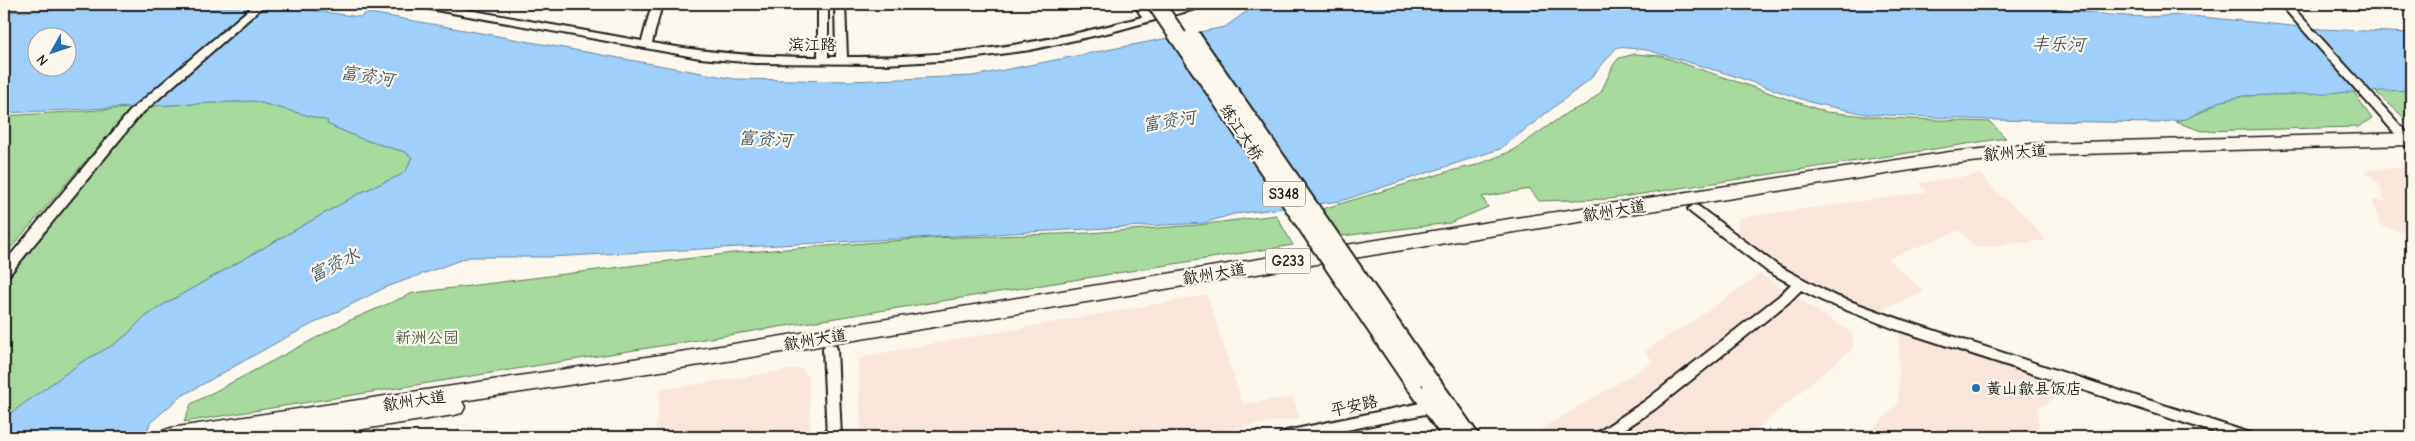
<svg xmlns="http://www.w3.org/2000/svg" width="2415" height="441" font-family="'Comic Neue','LXGW WenKai TC',sans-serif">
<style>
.built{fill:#fae5db}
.green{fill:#a5da9c;stroke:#607b5c}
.water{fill:#9ed0fb;stroke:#6a88a2;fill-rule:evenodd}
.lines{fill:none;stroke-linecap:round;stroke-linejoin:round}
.minor-casing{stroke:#1c1c1c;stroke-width:4}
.major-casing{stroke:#1c1c1c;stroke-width:4}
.highway-casing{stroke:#1c1c1c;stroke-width:3}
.minor{fill:#fbf7ec;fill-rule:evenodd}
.major{fill:#fbf7ec;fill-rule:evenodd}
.highway{fill:#fbf7ec;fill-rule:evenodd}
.major-bridge-casing{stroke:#1c1c1c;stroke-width:20;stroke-linecap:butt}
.major-bridge{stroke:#fbf7ec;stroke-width:16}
.poi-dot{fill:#1f6fb2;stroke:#fbf7ec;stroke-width:2}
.labels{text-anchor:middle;stroke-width:4.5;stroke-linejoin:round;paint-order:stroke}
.shield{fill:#fbf7ec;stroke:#5f5e5a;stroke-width:1}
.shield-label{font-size:15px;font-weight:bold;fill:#1c1c1c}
.street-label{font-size:16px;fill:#1c1c1c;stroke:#fbf7ec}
.park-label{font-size:16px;fill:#4c5e49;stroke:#fbf7ec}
.poi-label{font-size:16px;fill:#1c1c1c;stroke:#fbf7ec;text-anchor:start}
.water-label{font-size:18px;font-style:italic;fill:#4a5b6a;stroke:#fbf7ec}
</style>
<rect width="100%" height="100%" fill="#fbf7ec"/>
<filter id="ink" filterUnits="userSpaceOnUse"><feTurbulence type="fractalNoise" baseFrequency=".02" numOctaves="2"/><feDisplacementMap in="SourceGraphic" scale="10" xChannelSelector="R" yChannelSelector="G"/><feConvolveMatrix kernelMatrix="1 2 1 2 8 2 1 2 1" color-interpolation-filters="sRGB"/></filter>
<g filter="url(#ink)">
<path class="built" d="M2411 167V235L2380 225 2373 200 2384 201 2379 185 2365 170Z
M1981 174 1994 190 2026 216 2045 240 1976 248 1959 230 1888 259 1924 292 1878 311 1806 283 1737 233 1738 218 1926 192 1919 183Z
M1760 274 1852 333 1853 348 1747 437H1528L1653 362 1645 351 1693 321Z
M1207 295 1242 404 1293 397 1300 418 1176 437H861L858 361 870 355Z
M1899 327 2054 378 2056 398 2038 408V437H1864L1898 404Z
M801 368 809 378 811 437H655L660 390Z"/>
<path class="green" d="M1635 54 1661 56 1826 112 1888 118 1990 122 2006 138 1609 199 1539 201 1530 189 1482 197 1488 207 1450 223 1342 236 1319 210 1450 171 1477 165 1514 150 1568 112 1587 104 1601 92 1614 64 1619 58Z
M2369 86 2411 88V123L2409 122Z
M2353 91 2372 119 2358 127 2202 131 2176 122 2204 111 2218 102 2243 96Z
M254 101 329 121 327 124 362 139 405 152 412 157 407 169 401 175 362 192 163 305 141 320 128 334 113 345 82 362 4 418V279L139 113 150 106Z
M131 108 4 256V116Z
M1276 215 1293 245 184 422 191 404 346 322 413 293 733 253 931 238 1089 233 1198 225Z"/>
<path class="water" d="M1257 4H2026L2109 15 2147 17 2182 15 2321 29 2411 33V90L2243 96 2218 102 2186 119 2157 123 1991 120 1866 114 1813 103 1728 74 1647 50 1617 47 1589 80 1500 149 1341 201 1234 214 1204 223 549 257H469L384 288 283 339 180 397 150 423 145 437H4V418L82 362 113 345 128 334 141 320 163 305 362 192 401 175 407 169 412 157 405 152 362 139 327 124 328 121 254 101 4 113V12L165 5 211 7 290 5 309 10 360 17 367 13 376 14 735 79 850 81 973 76 1225 27ZM38 38H68V68H38Z"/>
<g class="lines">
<g class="minor-casing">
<path id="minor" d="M255 4H266L139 116 9 275 4 277V263L131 110Z
M414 4H435L642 41 652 4H662L652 43C708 53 761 57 818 57V4H828V57H836L835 4H845L847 57C948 58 1045 44 1142 17L1134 4H1144L1151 15 1191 4H1207L1206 6 1111 32 1030 50 956 60 885 64 755 63 700 58 419 7Z
M2154 4H2207L2202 7H2159Z
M2280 4H2290L2411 137V148L2407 147Z
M1694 205 1698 206 1777 265 1833 295 1905 321 2250 433 2252 437H2228L1895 329 1823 301 1801 290 1789 302 1655 409 1613 437H1595L1597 433 1645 401 1779 296 1791 284 1767 271 1690 212 1688 209Z
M830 344 835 345 837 349 841 437H827L823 349 825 345Z
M1430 401 1435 403 1437 407 1435 411 1430 413 1313 437H1279L1281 433 1286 431Z"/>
</g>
<g class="major-casing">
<path id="major" d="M1430 374 1437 376 1480 437H1442L1405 384 1407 379 1414 377 1421 380 1423 376Z"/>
</g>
<g class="highway-casing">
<path id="highway" d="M2411 133V145L2043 155 1950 164 1470 239 727 361 462 401 465 407 462 413 454 415 311 437H244L245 435 227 437H160L163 431 171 428 727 345 1470 225 1950 152 2043 143Z"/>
</g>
<use href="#minor" class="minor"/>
<use href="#major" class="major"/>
<use href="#highway" class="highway"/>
<g class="major-bridge-casing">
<path id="major-bridge" d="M1156 4 1414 384
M1192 37 1430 381"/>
</g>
<use href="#major-bridge" class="major-bridge"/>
</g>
</g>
<circle class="poi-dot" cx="1976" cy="388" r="5"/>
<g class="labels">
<g class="shield">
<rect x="1263" y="181.5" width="42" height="25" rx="4"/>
<rect x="1265.5" y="248.5" width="45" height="25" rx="4"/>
</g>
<g class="shield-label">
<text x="1284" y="199">S348</text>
<text x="1288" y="266">G233</text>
</g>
<g class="street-label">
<text x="812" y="50">滨江路</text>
<text transform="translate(1242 132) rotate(56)" y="6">练江大桥</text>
<text transform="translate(2015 152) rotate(-4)" y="6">歙州大道</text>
<text transform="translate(1614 210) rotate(-9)" y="6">歙州大道</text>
<text transform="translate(1214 273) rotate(-9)" y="6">歙州大道</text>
<text transform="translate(815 339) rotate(-9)" y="6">歙州大道</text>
<text transform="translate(414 400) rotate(-8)" y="6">歙州大道</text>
<text transform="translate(1354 405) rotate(-12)" y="6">平安路</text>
</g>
<g class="park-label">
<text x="427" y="343">新洲公园</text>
</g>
<g class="poi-label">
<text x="1986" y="394">黄山歙县饭店</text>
</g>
<g class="water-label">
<text transform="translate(2058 44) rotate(1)" y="6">丰乐河</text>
<text transform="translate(367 76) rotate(9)" y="6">富资河</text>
<text transform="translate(1169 121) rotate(-9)" y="6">富资河</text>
<text transform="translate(765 139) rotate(3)" y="6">富资河</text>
<text transform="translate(334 265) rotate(-26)" y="6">富资水</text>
</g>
</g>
<rect width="2415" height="441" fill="none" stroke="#fbf7ec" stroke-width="20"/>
<rect x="10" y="10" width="2395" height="421" fill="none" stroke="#1c1c1c" stroke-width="2" filter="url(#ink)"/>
<g transform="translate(52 52) rotate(230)"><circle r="24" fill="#fbf7ec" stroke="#a29f99"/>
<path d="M0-4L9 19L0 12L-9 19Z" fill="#1f6fb2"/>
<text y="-8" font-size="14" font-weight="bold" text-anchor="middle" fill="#1c1c1c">N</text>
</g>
</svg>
